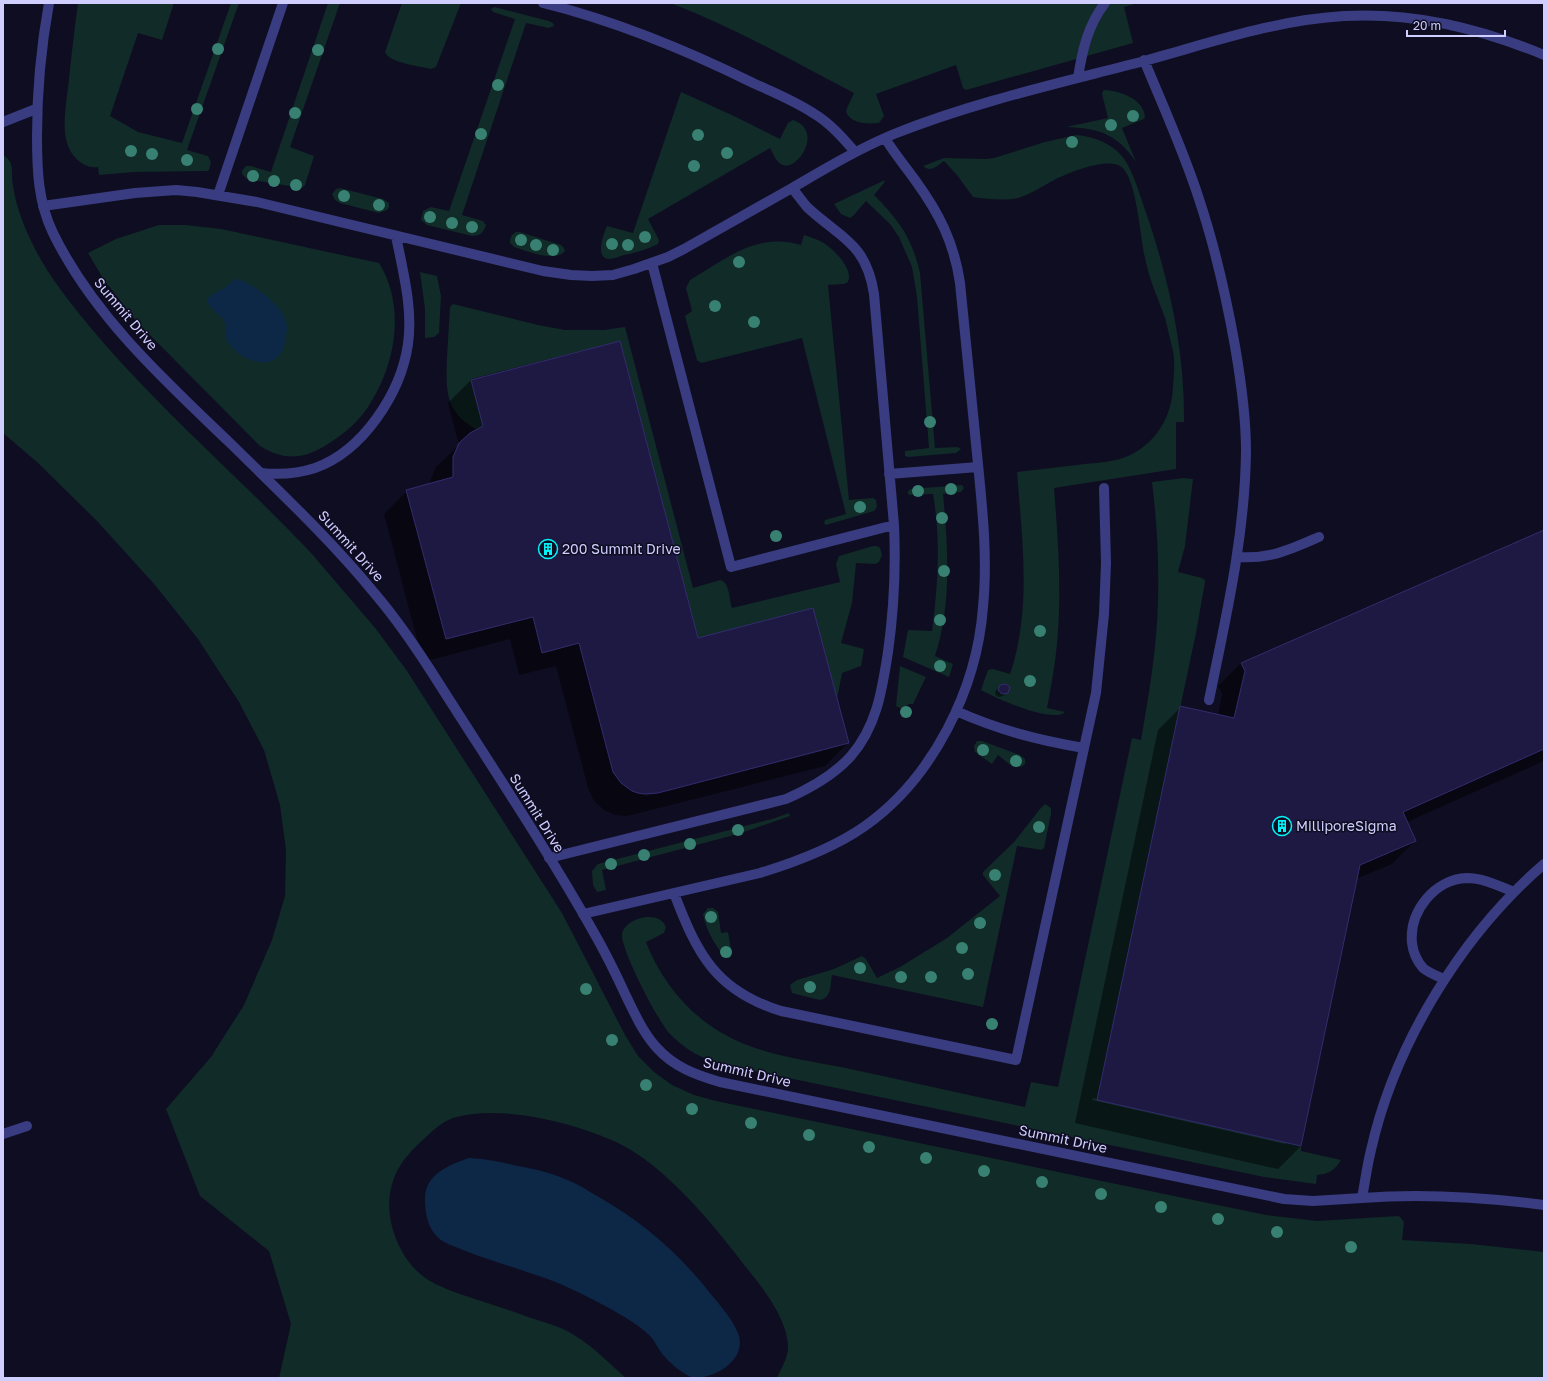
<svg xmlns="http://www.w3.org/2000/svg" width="1547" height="1381" font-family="'Golos Text',sans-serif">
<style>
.green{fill:#102b28}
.water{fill:#0d2746}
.shadow{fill:#0007;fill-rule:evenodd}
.building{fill:#1e1942;stroke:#332c6e}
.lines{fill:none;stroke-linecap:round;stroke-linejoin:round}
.service{stroke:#393c80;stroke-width:10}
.minor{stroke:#393c80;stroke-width:10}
.tree{fill:#388071}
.labels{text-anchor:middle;stroke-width:3;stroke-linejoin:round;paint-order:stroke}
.street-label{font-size:14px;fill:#cfceff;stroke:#0f0d21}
.poi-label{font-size:14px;fill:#cfceff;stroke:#0f0d21;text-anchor:start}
</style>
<rect width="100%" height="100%" fill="#0f0d21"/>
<path class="green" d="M78 3H174L162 40 138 33 110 116 138 132 182 143 231 3H239L187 150 208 156 211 162 209 170 207 171 134 172 99 175 98 167C83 169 71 156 67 143 62 126 66 105 68 88 71 60 74 31 78 3Z
M328 3H340L290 147 314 156 305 185 302 188 247 179 242 174V171L246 166H251L271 172Z
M402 3H461L436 67 431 69C420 66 389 63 385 52Z
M670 3H1138L1124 7 1133 43 966 90 963 88 956 65 876 94 884 116 879 123C868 124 851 124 846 112L847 108 854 93C794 62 734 27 670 3Z
M494 7 549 21 553 23 554 26 549 28 526 23 462 215 483 221 486 225C484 233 479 236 472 236L427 225 421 220 423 211 431 207 449 211 515 19 493 12 491 9Z
M1105 90C1120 91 1144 99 1145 117L1144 119 1122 128 1136 162C1117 134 1099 128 1066 127L1108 118 1102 94 1103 91Z
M681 92 734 116 780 139 788 123 793 120C824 130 798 171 783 165 776 163 773 153 770 148L648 219 659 240 658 244C648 249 635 253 624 255 620 256 614 259 609 259 594 258 604 233 607 226L633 233Z
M1076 135C1093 136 1111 143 1122 156 1132 168 1139 192 1144 207 1168 275 1185 348 1184 422H1176V469L1054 488C1058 539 1062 592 1057 644 1055 665 1051 687 1047 708L1065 712C1052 724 995 698 981 690L988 670 993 669 1010 674C1032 610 1022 539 1017 472 1037 470 1057 467 1077 465 1090 463 1103 463 1116 460 1150 452 1172 421 1173 387 1174 375 1175 362 1173 351 1170 340 1168 329 1165 318 1158 298 1149 279 1145 258 1140 238 1137 176 1120 166 1105 158 1071 172 1056 179 1044 185 1032 194 1018 198 1003 201 988 199 973 197L957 175 944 161C937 166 931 173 923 166L944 158 987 159 994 158 1045 142Z
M3 155C6 157 10 160 11 164 12 167 12 172 12 176 12 183 14 190 15 197 23 229 39 260 58 286 130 385 228 465 312 554L376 629 407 671 562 913 625 1035 638 1056 654 1072 672 1085 694 1095 716 1101 1266 1215 1317 1221 1398 1216 1400 1217 1404 1222 1402 1240 1471 1244 1544 1252V1378H777C781 1369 787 1359 788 1349 789 1320 762 1287 745 1266 714 1225 663 1163 616 1142 572 1122 500 1104 453 1118 442 1122 432 1131 424 1139 415 1147 406 1156 400 1166 380 1198 390 1240 413 1267 428 1284 451 1291 472 1298 491 1304 509 1310 528 1317 543 1322 560 1326 574 1335 593 1346 610 1364 626 1378H279L291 1324 269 1251 200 1196 166 1109 211 1057 244 1005 272 940 285 896 286 850 280 805 264 750 239 702 198 639 155 585 97 521 37 462 3 433Z
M885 180 884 183 874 195C899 220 912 238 920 273L935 448 958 447 961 449 956 453 908 457 905 456V451L929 448 917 297 912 267 899 237 890 224 866 201 854 215 850 218 841 214 834 204Z
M340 188 383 199 389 203V207L387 210 379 213 340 203 335 200 332 194 336 189Z
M159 225H185L221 229 379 263C406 306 396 365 368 407 359 421 345 433 331 442 306 459 286 462 260 446L137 322 104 280 88 253 116 239Z
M516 232H520L561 245 564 248 565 251C555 263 527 251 514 247L510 243C510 237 511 235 516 232Z
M804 235C810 237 817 239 822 242 833 248 854 269 848 282L844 284 828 285 849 500 873 498 876 500 877 507 874 511 826 525 824 523 825 520 846 514 802 338 701 363 697 360 685 316 692 311 686 288 690 280C726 259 756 232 801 245Z
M420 272 437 276 441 296 439 333 434 337 425 338V309Z
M453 304 538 325 565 330H604L625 327 693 588 720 580C730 582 729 599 732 608L840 582 836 564 839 556 873 546H877L880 548 882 555 879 562 875 564 856 563 852 603 841 643 864 649 861 666 842 673 837 699 698 638 620 341 471 379 483 426 476 429C444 412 446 388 447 357 448 340 449 323 450 307Z
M1184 478 1193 479 1185 546 1178 572 1202 578 1205 580V582L1196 633 1097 1100 1301 1146V1151L1341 1160C1335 1170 1329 1174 1317 1175L1316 1184 1264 1177 721 1064C701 1058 686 1050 671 1035 659 1024 620 948 622 934 625 918 659 909 666 927L664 933 646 942C660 979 687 1013 722 1033 757 1054 801 1059 841 1067 902 1080 963 1094 1025 1107L1031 1082 1058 1087 1132 738 1141 740C1149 694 1157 647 1158 601 1159 561 1157 522 1152 482Z
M962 485 964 488 961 492 943 494C948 548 952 604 935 656L953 664 949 677 903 657 908 630 932 631C938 585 941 540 933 494L910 495 908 494V491L911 489Z
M900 666 926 677 913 704H909L902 709 896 706Z
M977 741H982L1020 755 1025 759V764C1016 773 1006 761 998 755L992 764 975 752 974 746Z
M1045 804 1051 808V814L1044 848 1042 850 1017 846 983 1007 832 975C830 985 832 998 820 1000L792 993 790 985 797 980 834 969 862 956 866 959 877 978 900 967 947 938 1000 896 983 875V872L1014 842 1040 809Z
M789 813 790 816 738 834 602 870 606 890 597 892 593 885 592 871 598 864 772 819Z
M708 908H713L718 912 721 933 728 932 732 955 730 958H726C715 946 706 930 703 914Z"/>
<path class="water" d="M237 279C253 283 283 306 286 322 288 328 286 335 285 341 284 348 281 357 273 360 259 368 233 354 227 340 224 334 227 328 225 322 221 313 198 304 212 295 215 292 219 291 223 289 229 286 230 281 237 279Z
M469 1158C485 1159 498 1161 513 1165 530 1168 549 1172 565 1179 576 1183 587 1190 597 1196 640 1220 675 1250 706 1288 716 1301 730 1315 737 1331 750 1356 717 1381 691 1377 682 1373 671 1364 665 1357 659 1351 656 1343 651 1337 638 1324 623 1316 607 1307 583 1294 559 1282 533 1274 509 1266 486 1259 463 1250 456 1247 447 1244 441 1240 428 1230 425 1214 425 1199 425 1174 449 1165 469 1158Z"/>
<path class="shadow" d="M471 380 697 640 848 743 825 766 627 816 615 815 604 810 594 801 588 788 556 666 519 675 510 639 423 662 384 514 407 491 430 485V481L436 467 459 445 448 403ZM822 749V751L646 796V794Z
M1544 531V761L1407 822 1415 841 1392 864 1356 879 1301 1146 1278 1169 1075 1123 1158 730 1181 707 1218 715 1222 694 1218 686 1241 663ZM1093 1098 1285 1141V1144L1092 1100Z
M1000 686 1007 692 1003 696 998 697 995 694 996 690Z"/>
<path class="building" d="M620 341 698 638 813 608 849 743 658 793 644 794 638 793 632 791 621 783 613 772 579 643 542 653 533 617 446 639 406 490 453 477V457L459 443 470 433 483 426 471 380Z
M1544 530V749L1403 812 1416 841 1360 865 1301 1146 1097 1100 1180 706 1234 718 1245 671 1241 663Z
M1006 684 1010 687 1008 693 1002 694 998 690 1000 685Z"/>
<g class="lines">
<path class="service" d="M543 3C616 21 686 50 753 83 773 92 795 101 813 113 830 123 843 138 855 152
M1144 60C1163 106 1184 152 1199 199 1215 247 1226 296 1235 346 1241 381 1246 416 1246 451 1245 536 1226 617 1209 700
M1078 78C1082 51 1088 25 1105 3
M3 122 36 109
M792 188C825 169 858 149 894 134 974 102 1060 83 1144 61 1210 43 1275 20 1344 16 1412 12 1482 29 1544 55
M218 195 283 3
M43 206 135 193 176 190 197 192 257 202 543 271 571 275 592 276 613 275 634 269 668 257 684 249 792 188C797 194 802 201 807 207 840 238 866 242 874 294L894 525C896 568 894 609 888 652 882 690 877 726 851 756 834 775 809 789 786 799L549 858
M652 263 731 567 894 525
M261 473C280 475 297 474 315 468 363 451 401 393 408 344 413 308 403 272 396 236
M889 474 978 467
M1237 557C1271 559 1289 550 1319 537
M956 711C999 730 1037 740 1084 748
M1544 864C1462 935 1395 1043 1371 1150 1367 1166 1365 1182 1362 1198 1424 1193 1483 1197 1544 1205
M674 893C697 954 716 991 781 1011L1016 1060 1096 693 1104 614 1106 563 1104 488
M583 914 760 873C796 862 834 848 865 826 933 778 977 689 983 607 988 556 982 505 977 454 971 397 966 340 960 283 954 242 939 213 915 180 905 166 894 153 885 138
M1444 979C1437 976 1429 973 1423 968 1417 961 1413 952 1412 943 1409 911 1435 879 1467 878 1483 878 1499 886 1514 892
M3 1134 27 1126"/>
<path class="minor" d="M49 3C41 47 37 91 37 136 37 170 38 202 53 233 93 315 163 379 228 441 279 491 331 540 376 595 399 622 419 652 438 682 490 764 545 846 593 931 605 952 616 974 626 996 635 1014 643 1033 657 1048 674 1067 696 1075 720 1082L1284 1199 1313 1201 1362 1198"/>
</g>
<g class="tree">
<circle cx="218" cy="49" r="6"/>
<circle cx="318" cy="50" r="6"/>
<circle cx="498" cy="85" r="6"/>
<circle cx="197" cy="109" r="6"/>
<circle cx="295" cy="113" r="6"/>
<circle cx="1133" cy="116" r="6"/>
<circle cx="1111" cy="125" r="6"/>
<circle cx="481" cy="134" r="6"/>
<circle cx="698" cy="135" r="6"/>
<circle cx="1072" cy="142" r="6"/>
<circle cx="131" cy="151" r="6"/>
<circle cx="727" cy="153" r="6"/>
<circle cx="152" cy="154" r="6"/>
<circle cx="187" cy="160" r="6"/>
<circle cx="694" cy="166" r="6"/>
<circle cx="253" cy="176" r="6"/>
<circle cx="274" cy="181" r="6"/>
<circle cx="296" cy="185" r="6"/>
<circle cx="344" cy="196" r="6"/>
<circle cx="379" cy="205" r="6"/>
<circle cx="430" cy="217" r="6"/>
<circle cx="452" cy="223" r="6"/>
<circle cx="472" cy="227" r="6"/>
<circle cx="645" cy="237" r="6"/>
<circle cx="521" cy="240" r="6"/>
<circle cx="612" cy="244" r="6"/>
<circle cx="536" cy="245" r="6"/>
<circle cx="628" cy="245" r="6"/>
<circle cx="553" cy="250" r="6"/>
<circle cx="739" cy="262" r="6"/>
<circle cx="715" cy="306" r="6"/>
<circle cx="754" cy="322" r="6"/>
<circle cx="930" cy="422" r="6"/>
<circle cx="951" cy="489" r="6"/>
<circle cx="918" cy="491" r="6"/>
<circle cx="860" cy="507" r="6"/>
<circle cx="942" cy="518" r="6"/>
<circle cx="776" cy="536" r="6"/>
<circle cx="944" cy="571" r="6"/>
<circle cx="940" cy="620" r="6"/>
<circle cx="1040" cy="631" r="6"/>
<circle cx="940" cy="666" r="6"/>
<circle cx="1030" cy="681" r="6"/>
<circle cx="906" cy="712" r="6"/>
<circle cx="983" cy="750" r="6"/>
<circle cx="1016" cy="761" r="6"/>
<circle cx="1039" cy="827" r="6"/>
<circle cx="738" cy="830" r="6"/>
<circle cx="690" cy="844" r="6"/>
<circle cx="644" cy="855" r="6"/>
<circle cx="611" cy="864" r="6"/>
<circle cx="995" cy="875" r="6"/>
<circle cx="711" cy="917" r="6"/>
<circle cx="980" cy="923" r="6"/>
<circle cx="962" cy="948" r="6"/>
<circle cx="726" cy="952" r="6"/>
<circle cx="860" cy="968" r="6"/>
<circle cx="968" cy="974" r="6"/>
<circle cx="901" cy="977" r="6"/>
<circle cx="931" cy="977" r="6"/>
<circle cx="810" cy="987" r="6"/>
<circle cx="586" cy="989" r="6"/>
<circle cx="992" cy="1024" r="6"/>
<circle cx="612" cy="1040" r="6"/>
<circle cx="646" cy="1085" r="6"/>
<circle cx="692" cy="1109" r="6"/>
<circle cx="751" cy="1123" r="6"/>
<circle cx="809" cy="1135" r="6"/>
<circle cx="869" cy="1147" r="6"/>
<circle cx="926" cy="1158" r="6"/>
<circle cx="984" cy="1171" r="6"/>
<circle cx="1042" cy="1182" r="6"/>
<circle cx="1101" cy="1194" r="6"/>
<circle cx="1161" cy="1207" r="6"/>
<circle cx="1218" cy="1219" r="6"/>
<circle cx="1277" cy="1232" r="6"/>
<circle cx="1351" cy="1247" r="6"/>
</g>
<defs>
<g id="building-ring" transform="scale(1)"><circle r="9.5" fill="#0f0d21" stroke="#02f2f7" stroke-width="1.5"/><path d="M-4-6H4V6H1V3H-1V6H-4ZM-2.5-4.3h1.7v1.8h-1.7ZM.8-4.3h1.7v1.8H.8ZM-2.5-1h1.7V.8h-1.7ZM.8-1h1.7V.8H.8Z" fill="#02f2f7"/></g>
</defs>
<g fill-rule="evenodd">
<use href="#building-ring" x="548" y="549"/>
<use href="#building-ring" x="1282" y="826"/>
</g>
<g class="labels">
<g class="street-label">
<text transform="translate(126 314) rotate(50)" y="5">Summit Drive</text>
<text transform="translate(351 546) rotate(48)" y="5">Summit Drive</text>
<text transform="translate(537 813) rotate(58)" y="5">Summit Drive</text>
<text transform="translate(747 1072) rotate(13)" y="5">Summit Drive</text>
<text transform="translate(1063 1139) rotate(12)" y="5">Summit Drive</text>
</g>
<g class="poi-label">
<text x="562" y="554">200 Summit Drive</text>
<text x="1296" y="831">MilliporeSigma</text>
</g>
</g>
<rect width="1547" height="1381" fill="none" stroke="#cfceff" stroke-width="8"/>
<path d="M1407 30v6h98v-6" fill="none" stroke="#cfceff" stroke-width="2"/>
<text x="1413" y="30" font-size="12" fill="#cfceff" stroke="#0f0d21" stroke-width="3" paint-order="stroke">20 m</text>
</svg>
